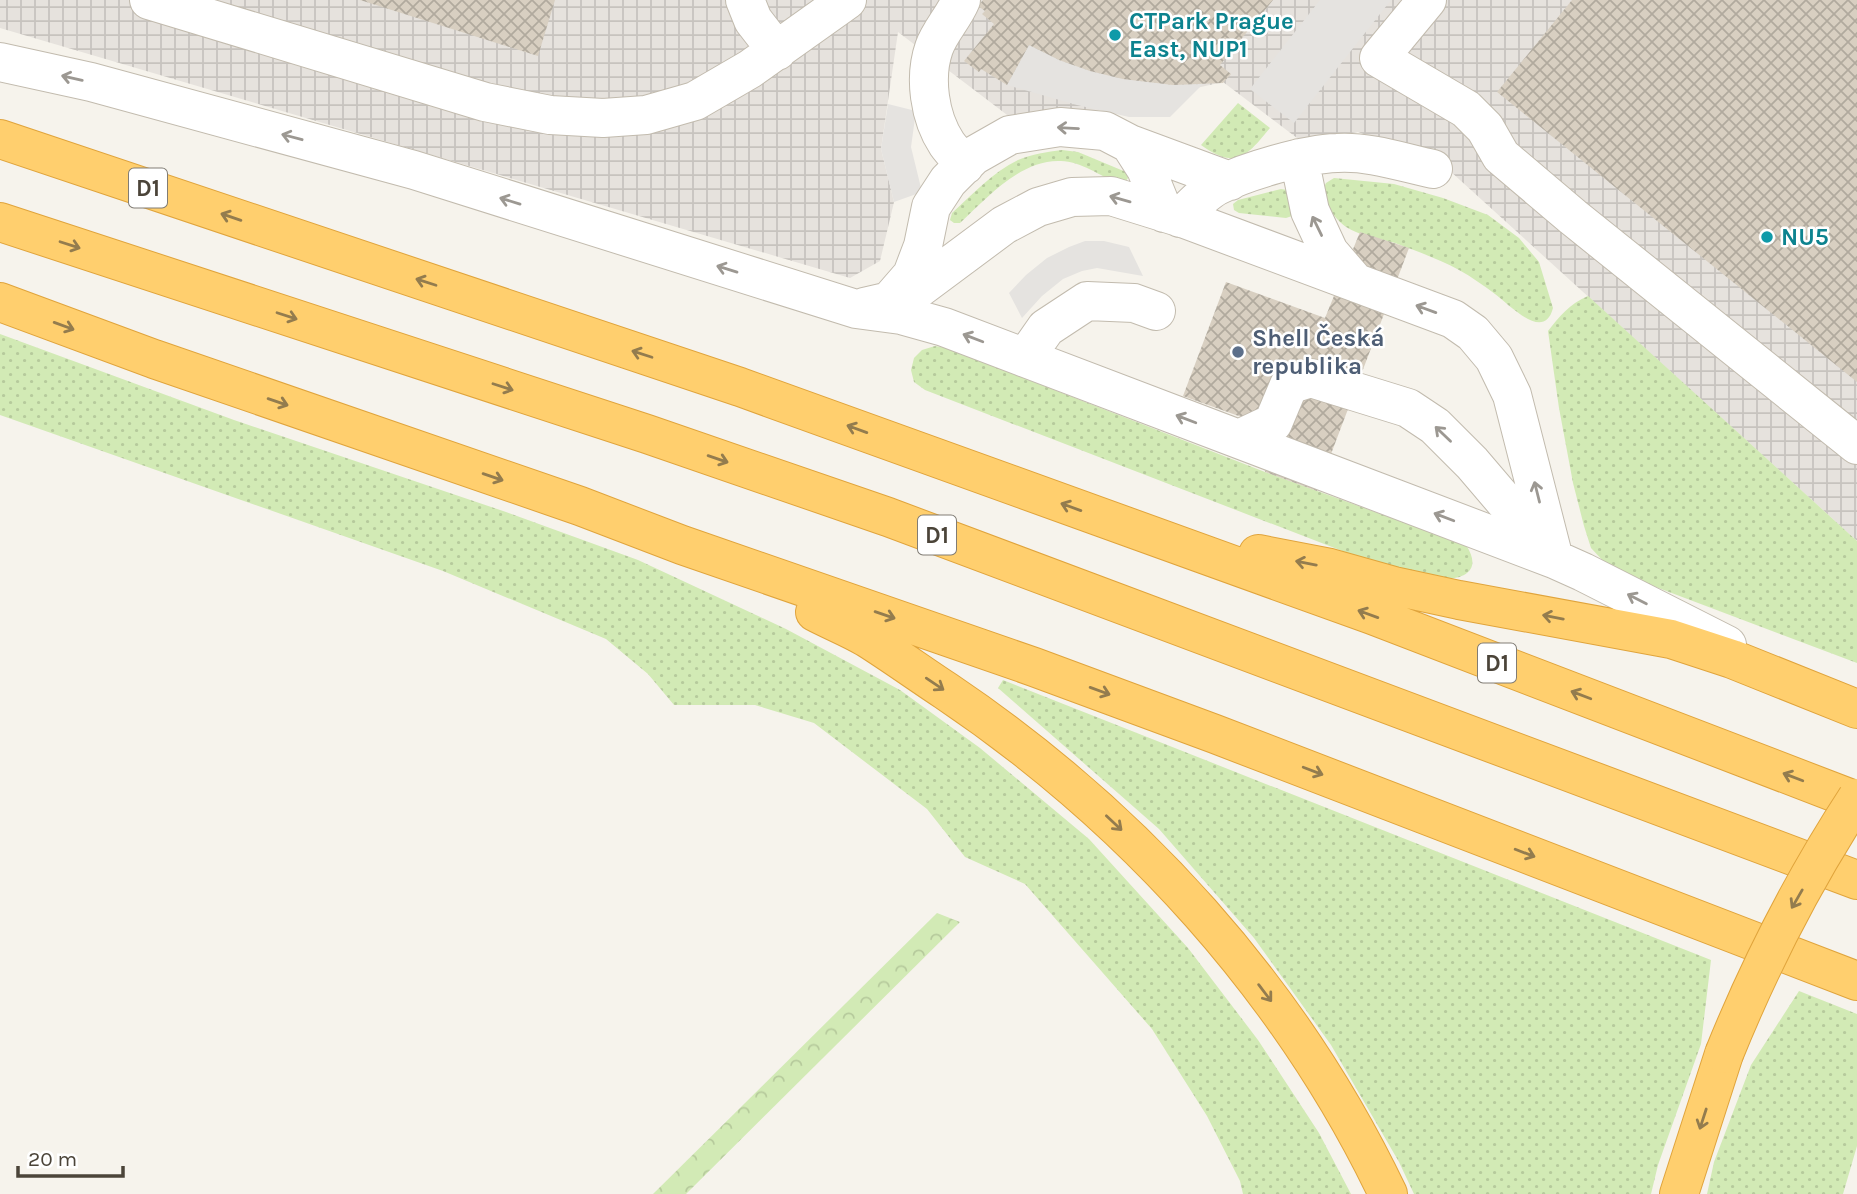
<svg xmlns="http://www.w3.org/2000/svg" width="1857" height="1194" font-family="Karla,sans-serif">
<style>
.industrial{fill:url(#industrial-grid)}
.grass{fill:url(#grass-dots)}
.forest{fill:url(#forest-crowns)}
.parking{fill:#e5e3e0}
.building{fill:url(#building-cross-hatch)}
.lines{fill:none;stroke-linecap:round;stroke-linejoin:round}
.minor-casing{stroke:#c2bbae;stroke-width:40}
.highway-casing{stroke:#e0a43c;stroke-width:40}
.minor{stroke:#fff;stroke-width:38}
.highway{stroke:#ffcf6e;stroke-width:38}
.highway-bridge-casing{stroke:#e0a43c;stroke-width:40;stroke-linecap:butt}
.highway-bridge{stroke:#ffcf6e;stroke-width:38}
.oneway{stroke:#9c9892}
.oneway2{stroke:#937c4e}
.culture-dot{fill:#0f9aa8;stroke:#fff;stroke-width:2.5}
.service-dot{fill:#5c6f8a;stroke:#fff;stroke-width:2.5}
.labels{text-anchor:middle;stroke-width:5;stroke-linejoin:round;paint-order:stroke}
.shield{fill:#fff;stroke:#817c74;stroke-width:2}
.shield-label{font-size:23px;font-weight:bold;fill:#4b4439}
.culture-label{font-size:24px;font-weight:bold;fill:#0d838f;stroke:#fff;text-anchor:start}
.service-label{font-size:24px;font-weight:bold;fill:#4e5e75;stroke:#fff;text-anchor:start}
</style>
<defs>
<pattern id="industrial-grid" width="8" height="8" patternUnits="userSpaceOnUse" patternTransform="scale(1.75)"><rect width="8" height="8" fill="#e6e2dd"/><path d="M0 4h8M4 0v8" fill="none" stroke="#c7c3be"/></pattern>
<pattern id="grass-dots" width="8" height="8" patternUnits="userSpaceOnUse" patternTransform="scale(1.75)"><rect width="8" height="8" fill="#d2eab5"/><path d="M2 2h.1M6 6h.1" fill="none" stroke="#b6ca9c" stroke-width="1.8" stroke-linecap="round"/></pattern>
<pattern id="forest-crowns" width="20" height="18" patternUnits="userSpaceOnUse" patternTransform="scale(1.75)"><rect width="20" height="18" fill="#d2eab5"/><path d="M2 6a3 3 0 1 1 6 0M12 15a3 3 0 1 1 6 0" fill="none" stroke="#b6ca9c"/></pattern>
<pattern id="building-cross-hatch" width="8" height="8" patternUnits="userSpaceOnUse" patternTransform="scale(1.75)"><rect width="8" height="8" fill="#d8cfc1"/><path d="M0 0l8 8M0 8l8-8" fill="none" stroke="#b1aa9e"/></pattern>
</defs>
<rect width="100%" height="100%" fill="#f6f3ec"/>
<path class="industrial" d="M0 0H1857V541L1439 161 1358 132 1301 141 1223 82 1023 127 898 32 881 149 894 202 880 261 850 278 0 28Z"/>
<path class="grass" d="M1238 103 1270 128C1246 157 1236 170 1201 145Z
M1062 150 1078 152 1126 172 1128 178 1125 183 1118 184C1101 176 1080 161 1061 161 1021 159 987 198 960 223H954L950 220 952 213C972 195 993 172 1018 160 1032 154 1047 152 1062 150Z
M1334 178 1394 184 1443 198 1488 215 1519 238 1539 262 1553 308C1544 343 1509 304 1495 294 1484 286 1472 277 1459 270 1439 259 1416 251 1395 243 1377 238 1353 235 1340 222 1330 213 1327 202 1323 189L1326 183Z
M1281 189 1287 190 1292 216 1286 218 1239 213 1234 210 1233 204 1238 200Z
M1588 296 1857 541V663L1632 578 1606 564 1591 548 1584 526 1573 483 1559 408 1548 331C1560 316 1569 304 1588 296Z
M0 334 234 420 506 512 638 560 786 629 900 690 980 748 1089 839 1188 948 1258 1040 1319 1133 1351 1194H1243L1240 1181 1207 1116 1152 1029 1025 884 965 857 927 809 814 723 755 705H674L648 674 606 639 443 571 0 415Z
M935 346 947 348 1265 472 1466 545C1480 566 1470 578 1446 579L1363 559 925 390 914 382 911 370 914 358 922 350Z
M1003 680 1711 960 1701 1044 1658 1165 1651 1194H1414L1399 1162 1331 1045 1254 938 1159 829 998 688Z
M1799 991 1857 1014V1146L1843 1194H1707L1714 1162 1751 1065Z"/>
<path class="forest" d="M937 913 960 922 686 1194H653Z"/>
<path class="parking" d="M1320 0H1391L1294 123 1250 89Z
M1029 45 1059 60 1090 71 1123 79 1173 85 1203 84 1170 117H1129L1077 105 1007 85Z
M888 104 916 111 911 147 922 192 894 202 881 149Z
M1085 241H1104L1129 247 1143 276 1097 268 1082 271 1063 279 1042 296 1022 318 1009 293 1026 275 1047 258 1069 247Z"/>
<path class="building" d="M360 0H555L538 56Z
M983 0H1273L1220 65 1231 74 1223 83 1173 85 1123 79 1090 71 1059 60 1029 45 1007 85 981 69 979 72 964 61 994 24 982 14 985 11 978 6Z
M1572 0H1857V382L1497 92Z
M1360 232 1409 248 1317 491 1265 472 1280 431 1183 396 1226 282 1325 318Z"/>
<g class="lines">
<g class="minor-casing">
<path id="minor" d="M149 0 485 102 550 115 603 118 646 115 695 101 750 69 847 0
M745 0 753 20 777 51
M961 0C954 17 940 31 934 48 924 77 929 117 947 144 952 151 959 158 965 165
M1427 0 1379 58 1466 109 1485 128 1501 156 1573 217 1857 445
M0 62 91 82 414 170 856 309 901 315 944 327 1554 559 1583 572 1727 645
M1130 144 1230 181
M1299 158 1310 211 1329 252 1355 282
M1180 218C1192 206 1203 194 1217 186 1246 171 1305 154 1337 153 1369 151 1401 162 1433 169
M892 298 912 275 923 246 931 207 948 181 973 156 1010 135 1060 127 1105 131 1130 144 1146 169 1164 213
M864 307 890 301 918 289 1004 225 1038 207 1072 197 1111 196 1185 219 1453 319 1473 333 1494 358 1512 395 1554 559
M1025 358 1046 328 1087 301 1134 303 1156 311
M1239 439 1273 423 1289 385 1311 378 1408 408 1435 426 1472 463 1548 552"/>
</g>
<g class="highway-casing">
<path id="highway" d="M0 139 740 387 1372 615 1857 801
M0 222 647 434 888 517 1857 880
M0 302 154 359 580 506 682 545 1034 667 1215 734 1857 981
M1258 554 1330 568 1394 586 1459 600 1671 639 1732 659 1857 709
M815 612C832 621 850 628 867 638 894 655 920 674 946 691 1133 817 1290 989 1388 1194
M1679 1194 1724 1054"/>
</g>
<use href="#minor" class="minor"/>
<use href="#highway" class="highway"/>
<g class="highway-bridge-casing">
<path id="highway-bridge" d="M1724 1054C1760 965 1804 879 1857 798"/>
</g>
<use href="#highway-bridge" class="highway-bridge"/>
</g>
<defs><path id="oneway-shaft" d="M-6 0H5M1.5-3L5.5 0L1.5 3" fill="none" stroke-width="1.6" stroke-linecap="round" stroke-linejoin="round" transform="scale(1.75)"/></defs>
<g class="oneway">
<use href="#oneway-shaft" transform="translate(72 78) rotate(-167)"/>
<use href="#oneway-shaft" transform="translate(1068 128) rotate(-177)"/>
<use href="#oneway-shaft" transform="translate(292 137) rotate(-165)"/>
<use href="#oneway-shaft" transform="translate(1120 199) rotate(-164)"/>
<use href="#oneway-shaft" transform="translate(510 201) rotate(-163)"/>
<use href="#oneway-shaft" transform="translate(1317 226) rotate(-116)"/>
<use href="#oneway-shaft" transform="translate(727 269) rotate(-163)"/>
<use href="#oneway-shaft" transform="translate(1426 309) rotate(-160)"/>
<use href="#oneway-shaft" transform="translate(973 338) rotate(-159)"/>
<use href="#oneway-shaft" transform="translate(1186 419) rotate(-159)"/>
<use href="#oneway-shaft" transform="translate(1443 434) rotate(-136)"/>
<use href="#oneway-shaft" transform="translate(1537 492) rotate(-104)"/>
<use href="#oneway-shaft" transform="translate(1444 517) rotate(-159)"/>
<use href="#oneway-shaft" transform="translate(1637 599) rotate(-153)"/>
</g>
<g class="oneway2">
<use href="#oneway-shaft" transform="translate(231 217) rotate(-161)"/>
<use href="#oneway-shaft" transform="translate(70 245) rotate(18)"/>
<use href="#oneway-shaft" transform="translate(426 282) rotate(-162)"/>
<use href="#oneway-shaft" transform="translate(287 316) rotate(18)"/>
<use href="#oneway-shaft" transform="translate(64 326) rotate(20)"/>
<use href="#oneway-shaft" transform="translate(642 354) rotate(-162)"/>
<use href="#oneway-shaft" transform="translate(503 387) rotate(18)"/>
<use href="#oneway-shaft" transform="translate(278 402) rotate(19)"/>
<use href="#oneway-shaft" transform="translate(857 429) rotate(-160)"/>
<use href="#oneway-shaft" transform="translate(718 459) rotate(19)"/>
<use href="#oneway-shaft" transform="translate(493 477) rotate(19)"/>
<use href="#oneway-shaft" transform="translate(1071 507) rotate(-160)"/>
<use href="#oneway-shaft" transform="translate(1306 563) rotate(-169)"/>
<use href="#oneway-shaft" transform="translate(1368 614) rotate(-160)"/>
<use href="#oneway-shaft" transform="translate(885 615) rotate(19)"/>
<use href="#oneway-shaft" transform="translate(1553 617) rotate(-169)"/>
<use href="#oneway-shaft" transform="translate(935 684) rotate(34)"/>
<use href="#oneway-shaft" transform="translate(1100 691) rotate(20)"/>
<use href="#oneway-shaft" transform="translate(1581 695) rotate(-159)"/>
<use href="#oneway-shaft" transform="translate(1313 771) rotate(21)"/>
<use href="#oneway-shaft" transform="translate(1793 777) rotate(-159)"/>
<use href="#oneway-shaft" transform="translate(1114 823) rotate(43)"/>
<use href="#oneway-shaft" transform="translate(1525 853) rotate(21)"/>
<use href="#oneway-shaft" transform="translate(1797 899) rotate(120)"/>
<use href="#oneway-shaft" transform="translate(1265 993) rotate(53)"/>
<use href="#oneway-shaft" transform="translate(1703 1119) rotate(108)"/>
</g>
<g class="culture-dot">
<circle cx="1115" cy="35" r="7"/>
<circle cx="1767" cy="237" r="7"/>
</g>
<circle class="service-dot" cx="1238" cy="352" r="7"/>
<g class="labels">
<g class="shield">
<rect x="129" y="168.5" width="38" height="39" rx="5"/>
<rect x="918" y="515.5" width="38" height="39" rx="5"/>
<rect x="1478" y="643.5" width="38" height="39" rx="5"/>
</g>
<g class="shield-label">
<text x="148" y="196">D1</text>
<text x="937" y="543">D1</text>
<text x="1497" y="671">D1</text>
</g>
<g class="culture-label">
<text x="1129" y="29">CTPark Prague<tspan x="1129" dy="28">East, NUP1</tspan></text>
<text x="1781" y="245">NU5</text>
</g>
<g class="service-label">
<text x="1252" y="346">Shell Česká<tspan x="1252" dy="28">republika</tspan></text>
</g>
</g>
<path d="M18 1166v10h105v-10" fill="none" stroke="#4b4439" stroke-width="3.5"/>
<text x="28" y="1166" font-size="21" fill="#4b4439" stroke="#ffffff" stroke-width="5" paint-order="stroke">20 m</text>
</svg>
